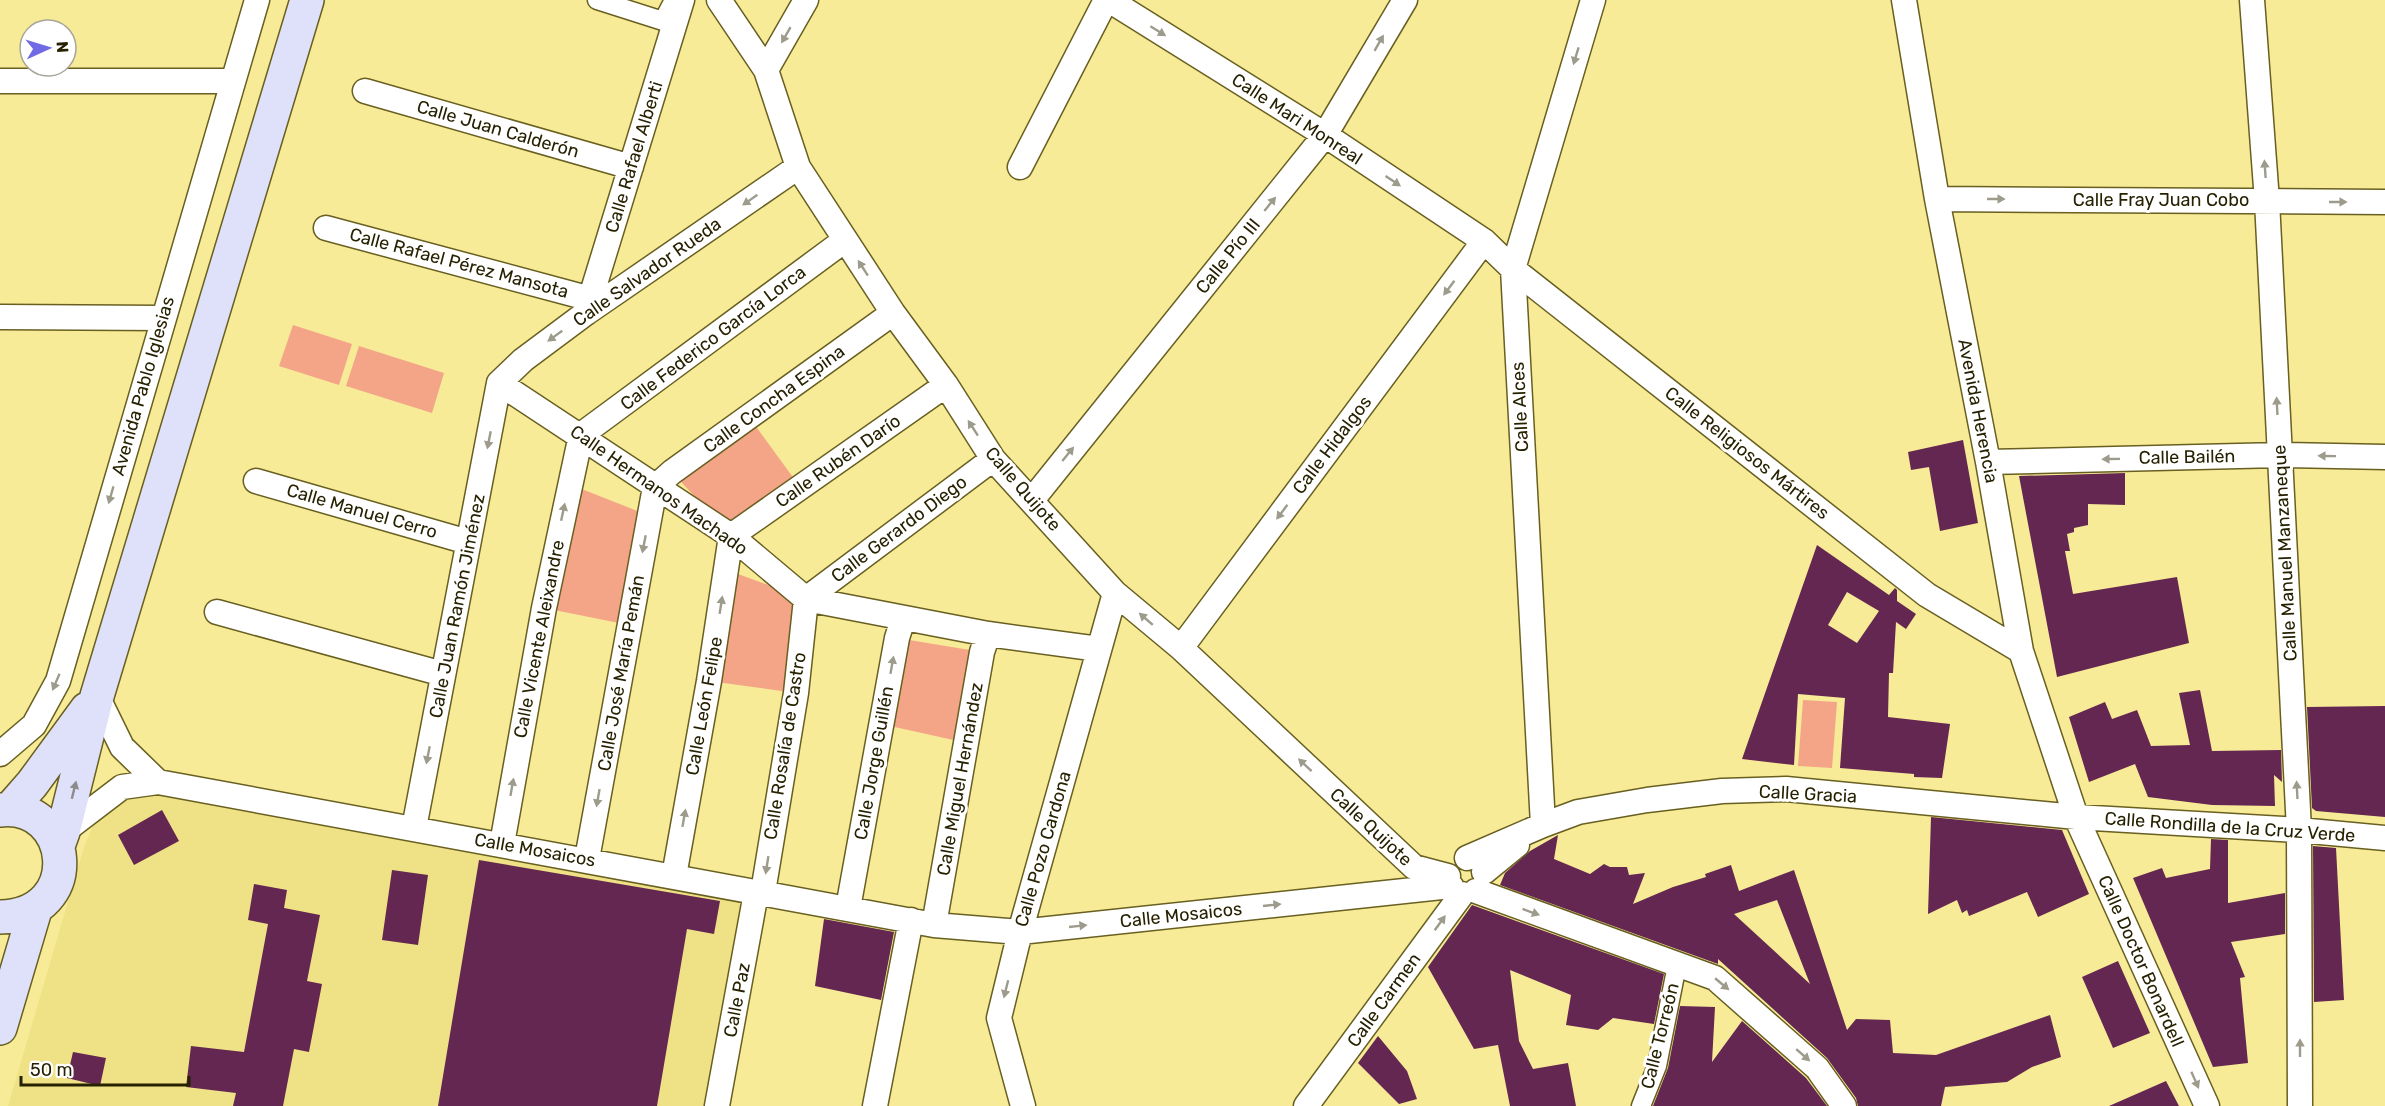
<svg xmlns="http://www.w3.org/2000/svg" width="2385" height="1106" font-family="Rubik,sans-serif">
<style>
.built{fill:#efe286}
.green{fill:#f4a588}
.building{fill:#642751;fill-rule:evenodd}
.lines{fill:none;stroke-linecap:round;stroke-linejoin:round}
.pedestrian-casing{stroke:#685f20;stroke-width:21}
.minor-casing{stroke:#685f20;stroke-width:27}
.secondary-casing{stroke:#685f20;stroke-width:36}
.pedestrian{stroke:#fff;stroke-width:18}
.minor{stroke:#fff;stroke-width:24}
.secondary{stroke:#dfe0fa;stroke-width:33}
.oneway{fill:#9d9b8c}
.oneway2{fill:#8c8a8a}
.labels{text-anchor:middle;stroke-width:6;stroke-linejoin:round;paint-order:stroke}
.street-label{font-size:18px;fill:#262100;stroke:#fff}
</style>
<rect width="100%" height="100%" fill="#f7eb98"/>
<path class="built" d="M122 787 756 893 717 1106H8L84 847 104 799Z"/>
<path class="green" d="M293 325 352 344 339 385 279 366Z
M359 346 444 373 432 413 346 386Z
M749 417 800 487 731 536 672 472Z
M569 484 650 516 629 625 544 608Z
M727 570 806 599 796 693 709 681Z
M897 638 982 652 967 743 881 724Z
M1803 700 1837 702 1832 768 1798 766Z"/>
<path class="building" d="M1963 440 1978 523 1940 531 1929 467 1911 470 1908 452Z
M2125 473V505L2088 504V525L2074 528V532L2067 534 2070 551H2065L2073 594 2177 577 2189 643 2057 677 2019 476Z
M1817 545 1889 595 1895 588 1897 590V601L1916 614 1906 629 1896 622 1893 673H1889L1888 717 1950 724 1942 778 1914 777V774L1840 768 1845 698 1798 694 1794 765 1742 759ZM1847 592 1879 611 1857 643 1828 625Z
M2200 690 2212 751 2281 750 2282 782 2274 775 2275 806 2212 805 2148 797 2135 764 2089 782 2069 717 2105 702 2112 719 2137 710 2151 746 2190 745 2179 693Z
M2385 706V817L2316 811 2312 808 2307 707Z
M162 810 179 841 134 865 118 835Z
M1931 817 2062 830 2089 894 2038 917 2027 892 1969 916 1967 910 1962 913 1957 900 1928 914Z
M1558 835 1554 859 1590 874 1604 864 1610 867H1627L1629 875 1645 873 1633 904 1673 887 1706 877 1705 874 1731 865 1739 891 1794 870 1847 1030 1856 1019 1890 1020 1893 1053 1936 1055 2050 1015 2061 1057 2032 1067 2007 1082 1945 1087 1941 1106H1858L1856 1098 1827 1058 1718 959V964L1500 885 1505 873 1530 851ZM1777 900 1810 984 1734 914Z
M2211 839 2228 840V903L2285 893V934L2231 942 2245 977 2240 978 2248 1063 2213 1067 2133 878 2162 868 2166 878 2210 869Z
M2313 846 2336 848 2344 1000 2314 1002Z
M479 860 720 901 714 934 687 929 657 1106H438Z
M392 870 428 875 418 945 382 940Z
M254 884 287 890 284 908 320 915 307 981 322 984 309 1052 294 1049 283 1106H233L236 1093 186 1087 191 1046 244 1052 268 924 248 920Z
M1472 905 1664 974 1654 1024 1613 1018 1598 1030 1566 1025 1571 995 1510 970 1519 1041 1533 1069 1568 1063 1576 1106H1510L1498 1045 1474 1049 1428 967Z
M824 919 894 932 881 1000 815 986Z
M2118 961 2150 1033 2113 1048 2082 977Z
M1680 1006 1715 1007 1712 1062 1742 1021 1806 1078 1827 1106H1653L1668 1068Z
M1378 1036 1407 1071 1417 1099 1399 1104 1358 1063Z
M73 1052 106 1058 100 1086 67 1078Z
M2166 1081 2179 1106H2109Z"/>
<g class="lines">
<g class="pedestrian-casing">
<path id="pedestrian" d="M597 0 663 21 674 0
M1641 1106 1657 1066 1677 965"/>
</g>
<g class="minor-casing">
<path id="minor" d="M719 0 766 70 798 167 893 313 946 385 993 459 1115 593 1181 648 1414 867 1448 876
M1109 0 1325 135 1484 241 1513 269 1927 595 2021 651
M1904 0 1937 199 1988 462 2021 651 2076 817 2207 1106
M2252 0 2267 201 2299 830 2300 1106
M766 70 806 0
M0 81H232
M365 91 631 167
M1020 167 1106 0
M1937 199 2385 202
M326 228 591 299
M586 313 682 0
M0 317 162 318
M499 383 731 536 806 599 988 634 1099 649
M499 383 523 360 586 313 798 167
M1988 462 2280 455 2385 457
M256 481 468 542
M1032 500 1325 135 1405 0
M217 612 443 674
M1181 648 1484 241
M97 696 122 747 158 782
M0 754 34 725 58 681 257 0
M1543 825 1513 269 1593 0
M414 828 499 383
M63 832 122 787 158 782 934 925 1020 932 1451 886
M502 844 544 608 581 435 845 240
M1467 858 1543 825 1578 812 1647 800 1722 791 1786 789 2076 817 2299 830 2385 838
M587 859 655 487 672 472 893 313
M1484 872 1517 845
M674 876 709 681 731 536 946 385
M1476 891 1715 978 1817 1068 1844 1106
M763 892 796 693 806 599 993 459
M848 908 897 638 903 619
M934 925 982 652 988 634
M717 1106 756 893
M875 1106 911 920
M1023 1106 999 1018 1020 932 1115 593
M1306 1106 1462 894"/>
</g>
<g class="secondary-casing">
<path id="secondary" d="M10 809 32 784 87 709
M0 810C73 802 86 915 0 917
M58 846 63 832 97 696 307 0
M0 1028 35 910"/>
</g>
<use href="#pedestrian" class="pedestrian"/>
<use href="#minor" class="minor"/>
<use href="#secondary" class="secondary"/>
</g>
<defs><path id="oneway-solid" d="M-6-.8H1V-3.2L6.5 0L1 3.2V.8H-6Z" transform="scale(1.5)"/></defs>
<g class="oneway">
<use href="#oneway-solid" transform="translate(1158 31) rotate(32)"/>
<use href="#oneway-solid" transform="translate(786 35) rotate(120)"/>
<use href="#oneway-solid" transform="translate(1379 43) rotate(-60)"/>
<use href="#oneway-solid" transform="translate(1576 56) rotate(107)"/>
<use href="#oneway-solid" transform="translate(2265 169) rotate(-94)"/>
<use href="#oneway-solid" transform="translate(1393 181) rotate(34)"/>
<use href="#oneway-solid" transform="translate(1996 199)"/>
<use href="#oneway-solid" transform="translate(750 200) rotate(145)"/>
<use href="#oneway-solid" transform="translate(2338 202)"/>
<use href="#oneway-solid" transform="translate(1270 204) rotate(-51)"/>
<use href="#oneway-solid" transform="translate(863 268) rotate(-123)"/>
<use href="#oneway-solid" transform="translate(1449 288) rotate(127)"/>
<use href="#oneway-solid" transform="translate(555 336) rotate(144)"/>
<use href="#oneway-solid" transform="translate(2277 406) rotate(-93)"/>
<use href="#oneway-solid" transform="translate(973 428) rotate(-123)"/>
<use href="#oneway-solid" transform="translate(489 440) rotate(101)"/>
<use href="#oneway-solid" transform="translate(1068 454) rotate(-51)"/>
<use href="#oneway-solid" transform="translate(2327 456) rotate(-179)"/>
<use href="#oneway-solid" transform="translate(2111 459) rotate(179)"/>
<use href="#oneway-solid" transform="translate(111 495) rotate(106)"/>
<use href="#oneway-solid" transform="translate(563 512) rotate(-78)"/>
<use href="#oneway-solid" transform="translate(1282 512) rotate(127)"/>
<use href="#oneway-solid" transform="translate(644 544) rotate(101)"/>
<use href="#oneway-solid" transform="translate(721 605) rotate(-81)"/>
<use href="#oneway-solid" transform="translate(1146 619) rotate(-139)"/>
<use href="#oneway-solid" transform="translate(892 665) rotate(-80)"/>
<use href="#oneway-solid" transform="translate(56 682) rotate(113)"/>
<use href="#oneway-solid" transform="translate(428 755) rotate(101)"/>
<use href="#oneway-solid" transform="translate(1305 765) rotate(-137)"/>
<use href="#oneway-solid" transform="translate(512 787) rotate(-80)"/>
<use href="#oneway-solid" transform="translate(2297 790) rotate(-93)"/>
<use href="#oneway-solid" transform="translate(598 798) rotate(100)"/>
<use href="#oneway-solid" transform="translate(684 818) rotate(-80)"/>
<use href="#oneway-solid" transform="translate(767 865) rotate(99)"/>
<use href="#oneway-solid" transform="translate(1272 905) rotate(-6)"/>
<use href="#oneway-solid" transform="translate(1531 912) rotate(20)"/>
<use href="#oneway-solid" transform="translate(1440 923) rotate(-54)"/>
<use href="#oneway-solid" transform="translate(1078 926) rotate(-6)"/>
<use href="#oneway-solid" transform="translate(1722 984) rotate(40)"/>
<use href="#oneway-solid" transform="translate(1006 989) rotate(104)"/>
<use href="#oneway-solid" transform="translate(2300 1048) rotate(-90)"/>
<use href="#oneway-solid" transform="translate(1803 1055) rotate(41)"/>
<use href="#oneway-solid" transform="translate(2195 1080) rotate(66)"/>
</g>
<use class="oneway2" href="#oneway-solid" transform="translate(74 790) rotate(-76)"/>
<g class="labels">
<g class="street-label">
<text transform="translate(1297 119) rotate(33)" y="6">Calle Mari Monreal</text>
<text transform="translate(498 129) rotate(16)" y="6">Calle Juan Calderón</text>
<text transform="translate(634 157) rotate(-73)" y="6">Calle Rafael Alberti</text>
<text x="2161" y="206">Calle Fray Juan Cobo</text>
<text transform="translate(1228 256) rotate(-51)" y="6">Calle Pío III</text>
<text transform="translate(459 263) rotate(15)" y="6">Calle Rafael Pérez Mansota</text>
<text transform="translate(647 272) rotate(-35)" y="6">Calle Salvador Rueda</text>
<text transform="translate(713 338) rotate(-37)" y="6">Calle Federico García Lorca</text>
<text transform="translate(143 386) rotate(-74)" y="6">Avenida Pablo Iglesias</text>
<text transform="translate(774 399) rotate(-36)" y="6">Calle Concha Espina</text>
<text transform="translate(1520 407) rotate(-93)" y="6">Calle Alces</text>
<text transform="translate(1978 411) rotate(79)" y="6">Avenida Herencia</text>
<text transform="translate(1332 445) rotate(-53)" y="6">Calle Hidalgos</text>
<text transform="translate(1747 453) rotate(38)" y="6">Calle Religiosos Mártires</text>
<text transform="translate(2187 457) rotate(-1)" y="6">Calle Bailén</text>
<text transform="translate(838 461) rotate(-35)" y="6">Calle Rubén Darío</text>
<text transform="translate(1023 489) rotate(49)" y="6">Calle Quijote</text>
<text transform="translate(659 490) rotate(35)" y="6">Calle Hermanos Machado</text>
<text transform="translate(362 511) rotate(16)" y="6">Calle Manuel Cerro</text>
<text transform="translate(899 529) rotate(-37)" y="6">Calle Gerardo Diego</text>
<text transform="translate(2285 553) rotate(-93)" y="6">Calle Manuel Manzaneque</text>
<text transform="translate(457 606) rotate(-79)" y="6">Calle Juan Ramón Jiménez</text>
<text transform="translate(539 639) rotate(-79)" y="6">Calle Vicente Aleixandre</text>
<text transform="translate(621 673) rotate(-80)" y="6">Calle José María Pemán</text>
<text transform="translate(704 706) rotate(-80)" y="6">Calle León Felipe</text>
<text transform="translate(785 746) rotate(-81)" y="6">Calle Rosalía de Castro</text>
<text transform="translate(874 763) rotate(-80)" y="6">Calle Jorge Guillén</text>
<text transform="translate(960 779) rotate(-80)" y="6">Calle Miguel Hernández</text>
<text transform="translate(1808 794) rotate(3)" y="6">Calle Gracia</text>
<text transform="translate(1371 827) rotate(43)" y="6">Calle Quijote</text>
<text transform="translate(2230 827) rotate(4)" y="6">Calle Rondilla de la Cruz Verde</text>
<text transform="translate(1043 849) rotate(-74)" y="6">Calle Pozo Cardona</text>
<text transform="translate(535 850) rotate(10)" y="6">Calle Mosaicos</text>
<text transform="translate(1181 915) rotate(-6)" y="6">Calle Mosaicos</text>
<text transform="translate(2141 961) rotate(66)" y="6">Calle Doctor Bonardell</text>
<text transform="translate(737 1000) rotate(-79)" y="6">Calle Paz</text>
<text transform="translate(1384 1000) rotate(-54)" y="6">Calle Carmen</text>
<text transform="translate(1660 1036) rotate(-76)" y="6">Calle Torreón</text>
</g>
</g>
<g transform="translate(48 48) rotate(86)"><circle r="28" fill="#ffffff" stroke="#a8a699" stroke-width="1.5"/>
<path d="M0-4.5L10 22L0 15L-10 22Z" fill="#706be5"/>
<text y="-9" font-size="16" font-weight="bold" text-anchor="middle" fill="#262100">N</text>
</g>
<path d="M21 1076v9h168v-9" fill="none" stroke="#262100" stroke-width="3"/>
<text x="30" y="1076" font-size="18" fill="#262100" stroke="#ffffff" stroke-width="4.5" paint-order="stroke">50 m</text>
</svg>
